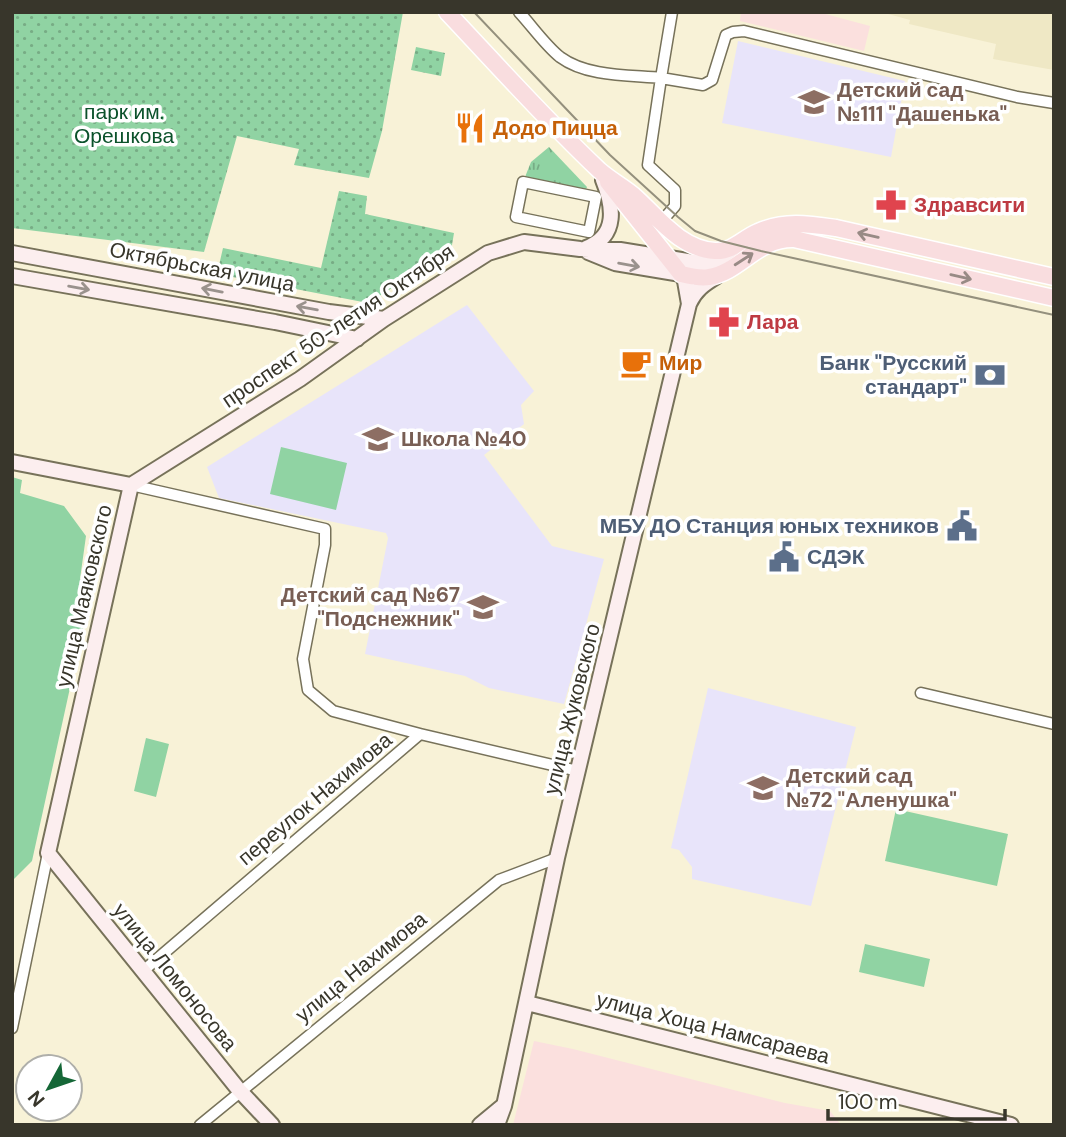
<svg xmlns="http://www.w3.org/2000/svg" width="1066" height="1137" font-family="'DM Sans',sans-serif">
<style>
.built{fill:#efe8c5}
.industrial{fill:#fbe0de}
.education{fill:#e8e4fa}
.grass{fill:url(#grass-tufts)}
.park{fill:url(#park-dots)}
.pitch{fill:#90d3a3}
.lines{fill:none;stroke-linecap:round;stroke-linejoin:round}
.street-casing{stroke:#77725a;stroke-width:13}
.secondary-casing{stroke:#77725a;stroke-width:18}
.primary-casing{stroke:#fff;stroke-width:19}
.street{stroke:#fff;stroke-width:10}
.secondary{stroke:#fceeef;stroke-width:14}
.primary{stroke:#f9dddf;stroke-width:16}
.tram{stroke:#94907d;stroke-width:2}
.oneway{stroke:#988a85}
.oneway2{stroke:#9a928d}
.labels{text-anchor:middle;stroke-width:7;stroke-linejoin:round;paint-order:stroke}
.education-label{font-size:21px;font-weight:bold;fill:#785e54;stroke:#fff;text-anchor:start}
.park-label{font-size:21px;fill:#0b522b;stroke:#fff}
.food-label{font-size:21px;font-weight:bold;fill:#c56008;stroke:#fff;text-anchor:start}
.health-label{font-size:21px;font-weight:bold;fill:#be3a42;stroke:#fff;text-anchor:start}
.street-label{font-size:21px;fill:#38362b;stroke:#fff}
.service-label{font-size:21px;font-weight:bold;fill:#4e5e75;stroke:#fff;text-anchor:end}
</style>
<defs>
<pattern id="grass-tufts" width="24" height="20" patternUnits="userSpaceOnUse" patternTransform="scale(1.75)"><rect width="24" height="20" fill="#90d3a3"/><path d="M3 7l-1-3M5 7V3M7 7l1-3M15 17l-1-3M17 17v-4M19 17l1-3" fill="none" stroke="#77ac85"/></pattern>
<pattern id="park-dots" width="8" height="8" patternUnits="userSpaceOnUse" patternTransform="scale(1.75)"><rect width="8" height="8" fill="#90d3a3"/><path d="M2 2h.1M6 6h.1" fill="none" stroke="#77ac85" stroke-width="1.8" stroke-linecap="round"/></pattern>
</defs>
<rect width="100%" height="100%" fill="#f8f2d7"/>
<path class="built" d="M881 12H1054V70L993 59 996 44 909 24 910 20Z"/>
<path class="industrial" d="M741 12H818L870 26 864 51 740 21Z
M534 1041 573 1049 785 1103 830 1111 841 1125H513Z"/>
<path class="education" d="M738 41 905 81 891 157 722 123Z
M467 305 534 391 521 405 524 424 484 455 552 546 604 559 564 704 489 688 465 676 365 654 388 538 386 533 219 498 207 467Z
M708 688 856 727 811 906 692 879V867L679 850 671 848Z"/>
<path class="grass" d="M549 147 587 187 584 195 523 182 531 162Z"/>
<path class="park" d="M12 12H403L382 131 369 178 294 165 299 149 237 136 204 252 12 228Z
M416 47 445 53 441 76 411 70Z
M339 191 367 196 365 214 454 233 451 251 368 303 217 274 223 248 321 268Z"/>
<path class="pitch" d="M281 447 347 463 336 510 270 494Z
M12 477 22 480 20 493 64 506 86 536 80 579 93 583 32 861 12 881Z
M146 738 169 744 156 797 134 791Z
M896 809 1008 834 997 886 885 861Z
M865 944 930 959 924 987 859 972Z"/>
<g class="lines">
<g class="street-casing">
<path id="street" d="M519 12C532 26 545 45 560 57 587 77 629 75 661 78L672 12
M523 182 596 197 589 232 516 217Z
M661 222 675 206V190L648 165 661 78 703 85 712 80 726 35 733 32 744 31 1017 97 1054 103
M131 485 325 529V545L303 659 308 690 333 711 420 734
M921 693 1054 724
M143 971 420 734 578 771
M12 1028 48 853
M200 1125 499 880 557 858"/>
</g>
<g class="secondary-casing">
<path id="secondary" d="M586 248C619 236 613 205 603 180
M588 252 615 263 681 274 685 281 689 304
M12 253 329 312 384 319
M12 276 275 322 357 339
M12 462 131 485
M131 485 48 853 239 1090 272 1125
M131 485 300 379 384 319 488 253 524 242 580 249 620 250 706 264 715 262 734 248
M527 1003 1011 1125
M480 1125 503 1106
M497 1125 504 1106 557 858 689 304C695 290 704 284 717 276"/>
</g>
<g class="primary-casing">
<path id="primary" d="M447 12C497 65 546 120 599 170 609 179 622 186 633 195 657 216 680 249 715 251 733 252 743 238 758 232 784 220 809 224 836 228L1054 277
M608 182 681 274C689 276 700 279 709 277 741 272 757 238 794 239L1054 298"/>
</g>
<use href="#street" class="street"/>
<use href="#secondary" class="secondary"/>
<use href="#primary" class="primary"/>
<path class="tram" d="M474 12 610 155 678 217 695 231 721 241 761 251 1054 315"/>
</g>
<defs><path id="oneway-shaft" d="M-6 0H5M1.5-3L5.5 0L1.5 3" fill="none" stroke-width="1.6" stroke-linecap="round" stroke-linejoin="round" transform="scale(1.75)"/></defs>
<g class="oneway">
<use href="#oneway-shaft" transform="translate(868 235) rotate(-167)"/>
<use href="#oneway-shaft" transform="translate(744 259) rotate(-33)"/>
<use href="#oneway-shaft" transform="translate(961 277) rotate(13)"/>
</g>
<g class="oneway2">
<use href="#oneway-shaft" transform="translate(629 265) rotate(10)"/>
<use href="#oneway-shaft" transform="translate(79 288) rotate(10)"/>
<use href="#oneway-shaft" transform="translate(212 290) rotate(-169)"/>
<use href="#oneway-shaft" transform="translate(307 308) rotate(-170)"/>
</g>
<defs>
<g id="school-bare" transform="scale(2.415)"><path d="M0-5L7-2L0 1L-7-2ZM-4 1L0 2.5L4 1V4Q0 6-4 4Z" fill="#8d6e63" stroke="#fff" stroke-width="2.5" paint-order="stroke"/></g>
<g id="restaurant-bare" transform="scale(2.415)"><path d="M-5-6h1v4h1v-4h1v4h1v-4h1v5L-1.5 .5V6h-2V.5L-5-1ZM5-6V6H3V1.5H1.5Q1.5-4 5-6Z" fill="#e8710a" stroke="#fff" stroke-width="2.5" paint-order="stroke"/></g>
<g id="pharmacy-bare" transform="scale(2.415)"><path d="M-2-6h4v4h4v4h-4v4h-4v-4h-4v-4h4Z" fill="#e0444e" stroke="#fff" stroke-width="2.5" paint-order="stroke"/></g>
<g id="cafe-bare" transform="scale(2.415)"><path d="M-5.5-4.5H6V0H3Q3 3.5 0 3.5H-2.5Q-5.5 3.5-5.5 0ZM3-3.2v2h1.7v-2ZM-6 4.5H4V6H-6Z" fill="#e8710a" stroke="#fff" stroke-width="2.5" paint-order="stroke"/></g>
<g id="bank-bare" transform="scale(2.415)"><path d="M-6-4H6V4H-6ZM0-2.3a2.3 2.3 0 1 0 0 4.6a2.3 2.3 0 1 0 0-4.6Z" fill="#5c6f8a" stroke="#fff" stroke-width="2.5" paint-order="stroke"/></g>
<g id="civic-bare" transform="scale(2.415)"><path d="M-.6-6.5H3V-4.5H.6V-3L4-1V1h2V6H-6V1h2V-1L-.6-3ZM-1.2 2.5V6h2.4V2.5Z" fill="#5c6f8a" stroke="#fff" stroke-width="2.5" paint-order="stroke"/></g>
</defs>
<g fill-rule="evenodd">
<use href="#school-bare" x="814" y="102"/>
<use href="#restaurant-bare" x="470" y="128"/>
<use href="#pharmacy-bare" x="891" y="205"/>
<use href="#pharmacy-bare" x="724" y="322"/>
<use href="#cafe-bare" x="636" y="363"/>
<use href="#bank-bare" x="990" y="375"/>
<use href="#school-bare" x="378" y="439"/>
<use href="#civic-bare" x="962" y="526"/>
<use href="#civic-bare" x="784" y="557"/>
<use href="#school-bare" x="483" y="607"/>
<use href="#school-bare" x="763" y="788"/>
</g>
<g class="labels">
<g class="education-label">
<text x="837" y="97">Детский сад<tspan x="837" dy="24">№111 "Дашенька"</tspan></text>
<text x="401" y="446">Школа №40</text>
<text x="460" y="602" text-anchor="end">Детский сад №67<tspan x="460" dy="24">"Подснежник"</tspan></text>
<text x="786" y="783">Детский сад<tspan x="786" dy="24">№72 "Аленушка"</tspan></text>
</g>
<g class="park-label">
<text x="124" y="119">парк им.<tspan x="124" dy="24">Орешкова</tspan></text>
</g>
<g class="food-label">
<text x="493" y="135">Додо Пицца</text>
<text x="659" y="370">Мир</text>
</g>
<g class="health-label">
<text x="914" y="212">Здравсити</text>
<text x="747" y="329">Лара</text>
</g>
<g class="street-label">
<text transform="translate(202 267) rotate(11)" y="7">Октябрьская улица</text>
<text transform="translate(338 326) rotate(-34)" y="7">проспект 50-летия Октября</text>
<text transform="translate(84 596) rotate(-77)" y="7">улица Маяковского</text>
<text transform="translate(572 709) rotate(-76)" y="7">улица Жуковского</text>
<text transform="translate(315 799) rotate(-40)" y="7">переулок Нахимова</text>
<text transform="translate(361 967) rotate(-39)" y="7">улица Нахимова</text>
<text transform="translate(175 977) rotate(51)" y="7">улица Ломоносова</text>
<text transform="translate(713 1028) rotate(14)" y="7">улица Хоца Намсараева</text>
</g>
<g class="service-label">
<text x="967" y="370">Банк "Русский<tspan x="967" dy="24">стандарт"</tspan></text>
<text x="939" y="533">МБУ ДО Станция юных техников</text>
<text x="807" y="564" text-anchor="start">СДЭК</text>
</g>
</g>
<rect width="1066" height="1137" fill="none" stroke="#38362b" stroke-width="28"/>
<g transform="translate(49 1088) rotate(230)"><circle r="33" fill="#ffffff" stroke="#afafaa" stroke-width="2"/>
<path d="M0-5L12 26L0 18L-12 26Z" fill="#156737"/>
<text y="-10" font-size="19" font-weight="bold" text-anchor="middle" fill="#38362b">N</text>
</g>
<path d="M828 1109v10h177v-10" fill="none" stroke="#38362b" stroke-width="3.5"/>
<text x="838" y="1109" font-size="21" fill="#38362b" stroke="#ffffff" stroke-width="5" paint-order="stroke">100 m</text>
</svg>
